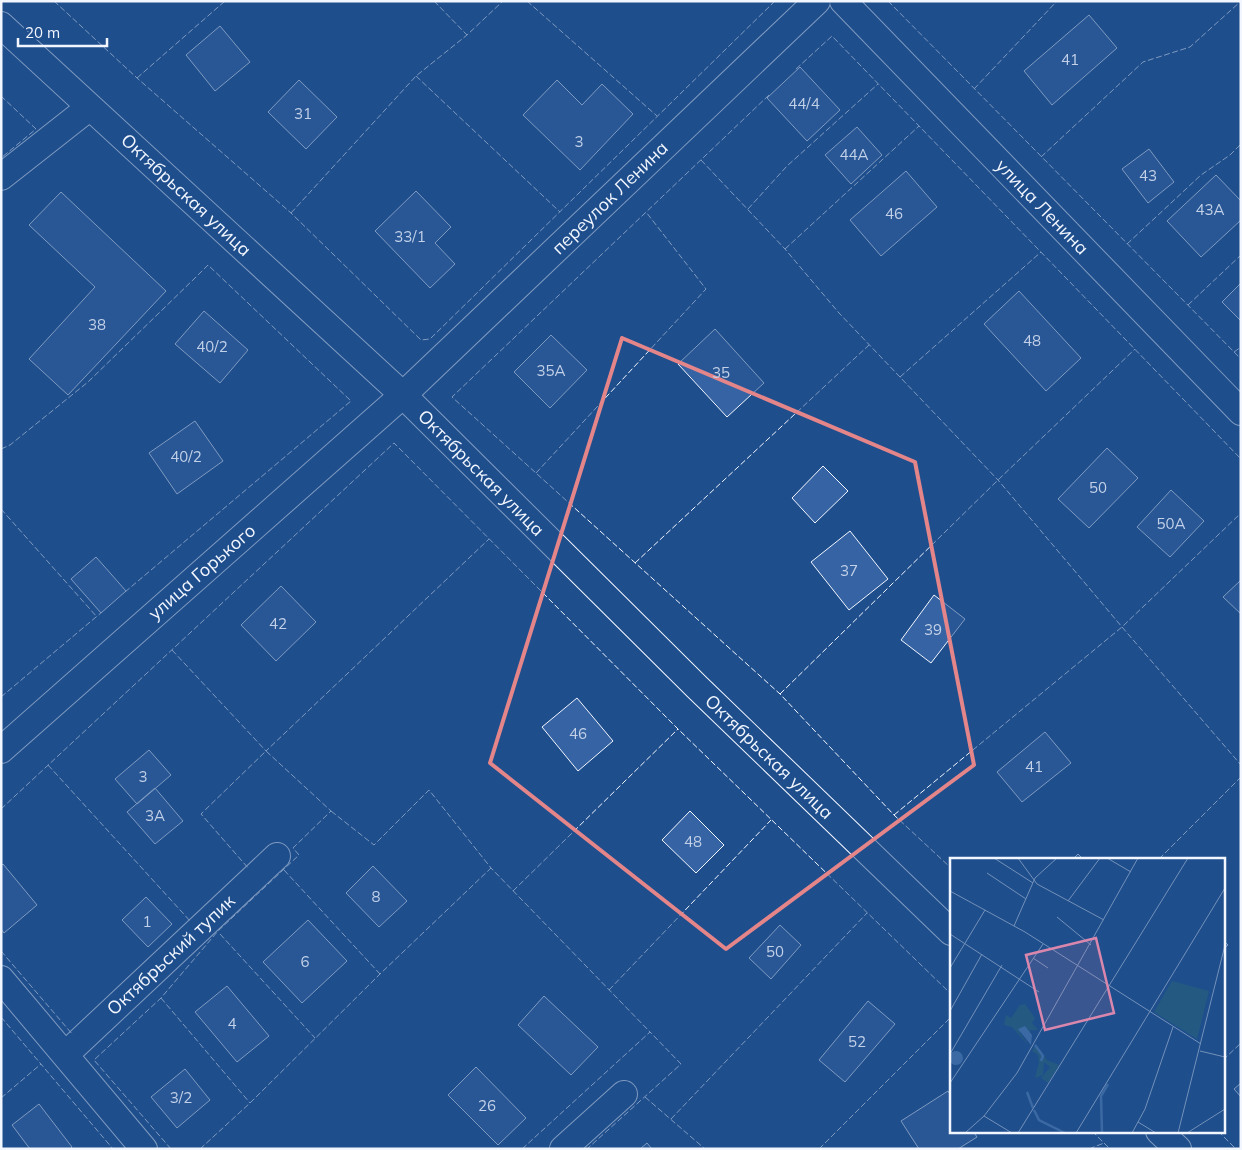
<svg xmlns="http://www.w3.org/2000/svg" width="1242" height="1150" font-family="Mulish,sans-serif">
<style>
.building{fill:#3563a3;stroke:#f2f6ff}
.lines{fill:none;stroke-linecap:round;stroke-linejoin:round}
.minor-casing{stroke:#f2f6ff;stroke-width:28}
.minor{stroke:#1f4e8c;stroke-width:26}
.fence{stroke:#f2f6ff;stroke-width:1;stroke-dasharray:6 2.5;stroke-linecap:butt}
.marked{fill:none;stroke:#e38589;stroke-width:4;stroke-linejoin:round}
.labels{text-anchor:middle;stroke-width:4;stroke-linejoin:round;paint-order:stroke}
.number-label{font-size:15px;fill:#c3d1e8}
.street-label{font-size:18px;fill:#f2f6ff;stroke:#1f4e8c}
.inset-river{fill:none;stroke:#3b69a3;stroke-width:2.5}
.inset-road{fill:none;stroke:#7391ba;stroke-width:1}
.view{fill:#da87ad;fill-opacity:0.15;stroke:#da87ad;stroke-width:2.5}
.inset-edge{fill:none;stroke:#f2f6ff;stroke-width:2.5}
</style>
<rect width="100%" height="100%" fill="#1f4e8c"/>
<path class="building" d="M1089 15 1117 48 1052 105 1024 71Z
M220 26 250 62 215 91 186 55Z
M800 67 840 110 807 141 767 98Z
M299 80 337 117 306 149 268 112Z
M557 80 582 105 602 84 633 114 580 170 523 115Z
M857 127 882 155 851 184 825 155Z
M1149 149 1174 182 1148 203 1122 169Z
M906 171 937 207 881 256 850 220Z
M1216 175 1241 201V220L1201 257 1167 221Z
M416 191 451 227 435 243 455 264 430 288 375 231Z
M61 192 166 291 68 395 29 359 95 287 29 225Z
M1241 283V321L1222 302Z
M1019 291 1081 358 1046 391 984 324Z
M204 311 248 350 220 383 175 344Z
M715 329 764 383 727 417 678 364Z
M551 335 587 370 550 408 514 372Z
M195 421 223 461 177 494 149 453Z
M1107 448 1138 478 1089 528 1058 499Z
M823 466 848 491 815 523 792 498Z
M1171 490 1204 521 1170 557 1137 527Z
M850 531 888 579 849 610 811 562Z
M96 557 126 591 101 613 71 579Z
M1241 580V614L1223 597Z
M281 586 316 622 276 661 241 625Z
M934 595 965 619 931 663 901 640Z
M577 698 613 741 578 771 542 727Z
M1045 732 1071 763 1022 802 997 772Z
M149 750 171 775 137 804 115 779Z
M155 788 183 821 155 844 127 812Z
M690 811 724 845 696 873 662 840Z
M1078 854 1083 859H1073Z
M3 864 37 905 4 933 1 929V866Z
M373 866 407 901 379 927 346 893Z
M146 897 172 924 148 947 122 920Z
M308 920 347 961 302 1003 263 962Z
M780 925 801 945 771 979 749 958Z
M1223 940 1228 945 1223 949Z
M227 986 269 1036 237 1062 195 1012Z
M544 996 598 1047 571 1075 518 1025Z
M868 1001 895 1024 845 1082 819 1060Z
M476 1067 526 1118 498 1145 448 1095Z
M185 1069 210 1100 177 1128 151 1097Z
M1241 1083V1097L1234 1089Z
M948 1091 951 1096V1131H973L977 1137 958 1149H919L901 1121Z
M39 1104 72 1147 70 1149H30L12 1125Z
M647 1143 652 1149H640Z"/>
<g class="lines">
<g class="minor-casing">
<path id="minor" d="M843 1 1241 412
M1 25 403 395 697 687 951 932
M1 177 90 107
M1 750 403 395 817 1
M1 979 144 1149
M65 1055 277 856
M1159 1131 1178 1149
M563 1149 624 1094"/>
</g>
<use href="#minor" class="minor"/>
<path class="fence" d="M54 1 137 78 291 213 421 340 430 339 775 1
M434 1 467 35
M527 1 657 116
M888 1 1241 359
M796 69 832 36 1241 459
M416 76 560 212
M137 78 225 1
M974 89 1057 1
M769 95 452 397 780 694 894 815 951 868
M1 96 36 129 1 158
M1041 157 1143 62 1190 47 1240 2
M701 160 785 249 839 313 998 480 1122 627 1241 765
M748 209 787 166 878 84
M291 213 416 76 467 35 503 1
M1127 244 1201 175 1230 155 1241 144
M785 249 919 126
M1188 305 1241 255
M1234 352 1241 347
M900 377 1041 252
M1 449 10 445 88 382 196 277 208 265 351 401 125 592
M536 473 706 289 646 212
M1 509 97 617
M635 563 869 345
M172 650 266 751 489 539
M780 694 998 480 1135 349
M1 697 102 612
M48 765 191 922
M1 809 394 443 678 729 951 994
M331 811 374 845 429 790 491 868 650 1032
M894 815 1122 627 1241 513
M1159 859 1241 777
M284 870 380 974
M513 891 678 729
M220 934 315 1038
M1 951 73 1035
M609 990 771 820
M161 998 250 1103
M1 1017 113 1149
M1223 1060 1241 1043
M645 1097 705 1149
M1 1098 41 1064
M671 1119 867 913
M1092 1131 1110 1149
M1218 1131 1236 1149
M171 1149 94 1060 161 998 218 931 299 855 293 848 331 811 266 751 201 814 249 869
M200 1149 250 1103 380 974 491 868
M522 1149 650 1032 681 1064 587 1149
M819 1149 951 1017
M1089 1149 1104 1143"/>
</g>
<path d="M0 0H1242V1150H0ZM622 338 915 462 974 765 726 949 490 763Z" fill="#1f4e8c" fill-opacity=".55" fill-rule="evenodd"/>
<path class="marked" d="M622 338 915 462 974 765 726 949 490 763Z"/>
<g class="labels">
<g class="number-label">
<text x="1070" y="65">41</text>
<text x="804" y="109">44/4</text>
<text x="303" y="119">31</text>
<text x="579" y="147">3</text>
<text x="854" y="160">44А</text>
<text x="1148" y="181">43</text>
<text x="1210" y="215">43А</text>
<text x="894" y="219">46</text>
<text x="410" y="242">33/1</text>
<text x="97" y="330">38</text>
<text x="1032" y="346">48</text>
<text x="212" y="352">40/2</text>
<text x="551" y="376">35А</text>
<text x="721" y="378">35</text>
<text x="186" y="462">40/2</text>
<text x="1098" y="493">50</text>
<text x="1171" y="529">50А</text>
<text x="849" y="576">37</text>
<text x="278" y="629">42</text>
<text x="933" y="635">39</text>
<text x="578" y="739">46</text>
<text x="1034" y="772">41</text>
<text x="143" y="782">3</text>
<text x="155" y="821">3А</text>
<text x="693" y="847">48</text>
<text x="376" y="902">8</text>
<text x="147" y="927">1</text>
<text x="775" y="957">50</text>
<text x="305" y="967">6</text>
<text x="232" y="1029">4</text>
<text x="857" y="1047">52</text>
<text x="181" y="1103">3/2</text>
<text x="487" y="1111">26</text>
</g>
<g class="street-label">
<text transform="translate(186 195) rotate(43)" y="6">Октябрьская улица</text>
<text transform="translate(610 198) rotate(-44)" y="6">переулок Ленина</text>
<text transform="translate(1042 207) rotate(46)" y="6">улица Ленина</text>
<text transform="translate(481 473) rotate(45)" y="6">Октябрьская улица</text>
<text transform="translate(202 572) rotate(-41)" y="6">улица Горького</text>
<text transform="translate(769 757) rotate(44)" y="6">Октябрьская улица</text>
<text transform="translate(171 955) rotate(-43)" y="6">Октябрьский тупик</text>
</g>
</g>
<g transform="translate(950 858)">
<rect width="275" height="275" fill="#1f4e8c"/>
<path d="M222 123 259 133 247 181 204 154ZM75 146 85 160 82 165 88 172H80V177L75 168 70 175 79 188 62 169 54 167 56 157 61 160 70 147ZM86 187 97 202 109 207 98 225 91 220 100 209 94 204 93 217 85 220 89 204 88 197 82 193Z" fill="#245a82"/>
<path d="M75 168 82 177 81 187 68 171ZM-1 200a7 7 0 1 1 14 0a7 7 0 1 1-14 0Z" fill="#3b69a3"/>
<path class="inset-river" d="M85 187 93 198 91 203M77 234 83 250M84 252 89 262 115 275M152 275 151 238 158 226"/>
<path class="inset-road" d="M44 0 83 25M68 0 87 26 154 62M157 0 181 14M37 15 76 41M0 33 75 74 251 186M118 43 150 0M107 59 141 87M64 68 85 20 107 0M0 76 89 134M83 100 98 110M0 110 35 52M0 153 32 96M250 193 275 199M0 196 52 107M0 225 93 86M34 258 62 275M188 264 206 275M15 275 34 258 67 215 188 0M68 275 238 0M126 275 275 30M182 275 195 251 223 169M228 275 275 87M237 275 275 251"/>
<path class="view" d="M146 80 164 155 95 172 76 97Z"/>
<rect width="275" height="275" class="inset-edge"/>
</g>
<rect width="1242" height="1150" fill="none" stroke="#f2f6ff" stroke-width="5"/>
<path d="M18 38v8h89v-8" fill="none" stroke="#f2f6ff" stroke-width="2.5"/>
<text x="25" y="38" font-size="15" fill="#f2f6ff" stroke="#1f4e8c" stroke-width="4" paint-order="stroke">20 m</text>
</svg>
